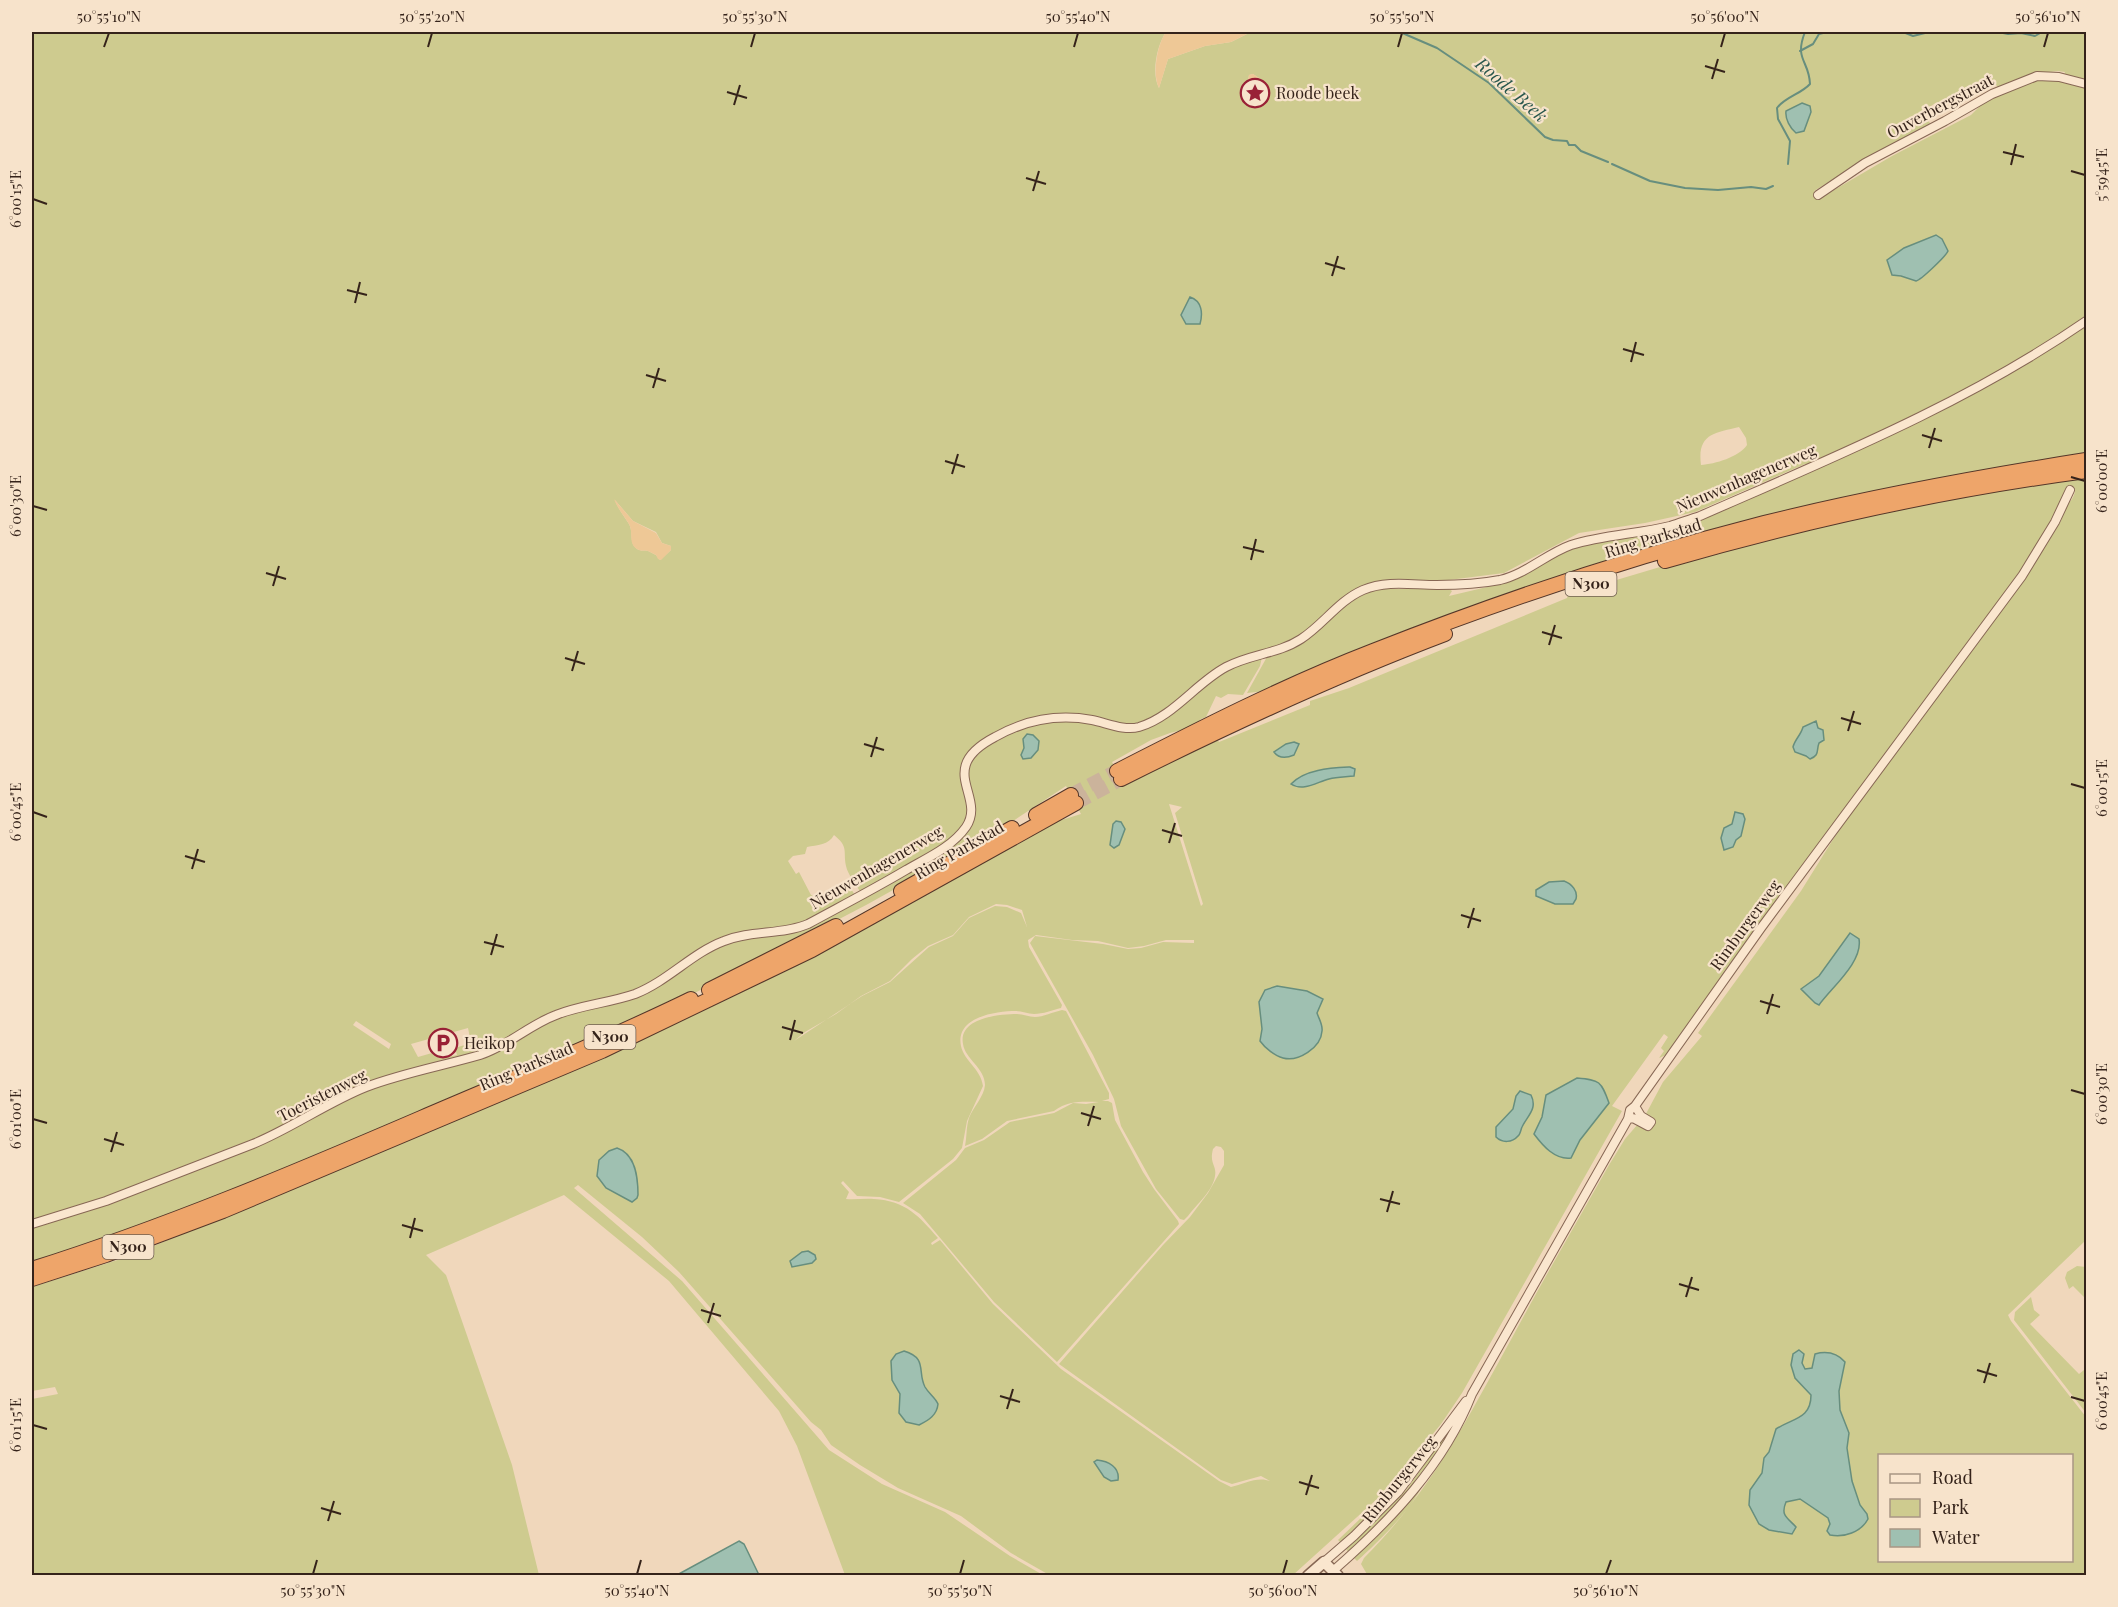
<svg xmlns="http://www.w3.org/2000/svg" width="2118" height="1607" font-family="'Playfair Display',serif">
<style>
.green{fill:#cecb8f;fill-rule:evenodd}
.sand{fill:#eec896}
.water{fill:#9fc0b1;stroke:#678e7e;stroke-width:1.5}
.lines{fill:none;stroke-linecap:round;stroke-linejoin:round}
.stream{stroke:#678e7e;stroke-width:2}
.trunk-tunnel{stroke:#cbb39b;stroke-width:14;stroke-dasharray:14 7;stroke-linecap:butt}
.minor-casing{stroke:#876754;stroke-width:10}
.tertiary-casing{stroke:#876754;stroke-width:13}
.trunk-casing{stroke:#543629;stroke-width:16}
.minor{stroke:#fae6ce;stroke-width:8}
.tertiary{stroke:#fae6ce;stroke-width:10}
.trunk{stroke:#eea56a;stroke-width:14}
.ticks{fill:none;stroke:#35231a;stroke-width:2}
.labels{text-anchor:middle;stroke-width:4.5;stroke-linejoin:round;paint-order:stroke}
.shield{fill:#f7e3cb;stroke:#6f5d4f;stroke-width:1.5}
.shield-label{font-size:15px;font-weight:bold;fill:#35231a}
.poi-label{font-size:16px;fill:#35231a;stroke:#f7e3cb;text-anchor:start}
.street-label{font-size:16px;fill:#35231a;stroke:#f7e3cb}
.water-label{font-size:18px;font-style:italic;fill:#28564c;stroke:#f7e3cb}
.neatline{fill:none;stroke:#35231a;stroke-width:2}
.ticks-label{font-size:15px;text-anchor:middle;fill:#35231a}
</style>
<rect width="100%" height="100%" fill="#f0d7bb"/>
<path class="green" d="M32 32H1166C1157 45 1151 73 1159 88L1168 59 1205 46 1231 42 1251 32H2086V452C1962 477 1837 499 1715 533 1669 546 1624 559 1580 573 1537 587 1495 606 1451 616L1266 691 1247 693 1268 655C1284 651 1299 645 1311 635 1333 617 1349 598 1378 589H1449L1452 591 1449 596 1487 587 1515 577 1562 551 1605 538 1660 530 1707 515 1808 466 1805 464 1695 512 1645 523 1579 533 1504 573 1433 582 1388 581 1368 586 1341 600 1301 635 1279 646 1239 658 1221 666 1157 715 1140 723 1131 725C1109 722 1089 714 1067 714 1036 714 965 733 961 771 959 788 975 809 964 825 947 849 888 879 861 893 856 884 848 875 846 866 843 851 849 847 834 835 829 845 817 845 807 847L805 854 793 856 788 861 796 874 799 872 811 895C824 901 836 889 847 883L855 895 802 923 790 926 739 933 720 939 645 986 647 991 656 986C683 970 708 947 739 939 763 933 788 935 811 926 827 919 843 908 859 900 884 886 910 873 934 858 948 850 968 836 972 820 979 796 955 773 978 752 1010 724 1054 716 1094 723 1108 726 1123 733 1138 730 1170 722 1193 692 1220 674 1233 665 1248 661 1262 657L1260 666 1243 695 1228 694 1221 698 1216 696 1206 717 1201 719 1193 727 1170 733 1151 740 1112 762 1124 784 1215 737 1219 742 1310 705V701L1349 688 1567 598 1568 595C1737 541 1910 499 2086 474V1240L2008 1315 2011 1321 2086 1417V1575L1368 1576 1361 1564 1364 1558C1433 1489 1467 1419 1513 1336 1544 1278 1577 1222 1609 1165L1625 1139 1638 1124 1640 1125 1663 1082 1702 1036 1698 1033 1801 891 1837 833 2034 565 2061 521 2065 506C2070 502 2074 498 2075 491L2072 490 2064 494 2060 502 2062 504 2021 572 1694 1017 1666 1055 1659 1058 1664 1051 1661 1048 1668 1037 1664 1034 1612 1106 1622 1111 1462 1393 1441 1424 1388 1489 1293 1575 1051 1576 1011 1553 961 1516 898 1488 860 1465 831 1445 821 1430 811 1422 679 1272 642 1237 578 1185 574 1188 682 1281 829 1450 882 1484 945 1512 1010 1556 1043 1575H845L797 1446 779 1411 669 1281 564 1195 426 1255 446 1275 512 1465 539 1575H32V1399L58 1394 55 1387 32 1391V1287L130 1256 168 1240 535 1084 684 1017 817 951 955 877 1042 826 1081 814 1066 786 995 833 868 904 746 968 649 1015 537 1065 216 1200 135 1230 32 1262ZM2058 71 2065 72 2063 78H2046L2019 85 1989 97 1971 115 1892 156 1817 200 1814 191 1855 166 1932 126 1925 116 1928 108 1934 104 1994 81 1998 88C2018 77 2036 73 2058 71ZM1253 74 1262 80 1264 92 1269 96 1267 98 1261 97 1259 99 1256 97 1247 100C1244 92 1248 84 1249 75ZM1936 235C1942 238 1943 240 1946 246 1951 257 1937 261 1930 268 1925 274 1924 279 1916 281L1904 277 1892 275 1887 261 1904 248ZM1190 297C1202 301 1203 314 1200 324H1186L1181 315ZM1739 427 1746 438 1747 445C1739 457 1715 464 1701 465 1697 434 1714 433 1739 427ZM615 500 633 521 656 532 662 543 671 546V550L660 560 656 555C653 554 651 552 648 551 645 550 642 551 639 550 628 545 634 533 629 524 624 516 618 509 615 500ZM1294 742 1299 744 1294 755C1287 758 1279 759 1274 752L1286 744ZM1169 804 1182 807 1175 813 1203 904 1201 906ZM996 904 1007 905 1022 910 1027 927 1021 913 1007 907 995 906 969 918 953 936 929 947 890 982 862 996 794 1041 805 1032 836 1014 861 996 890 981 912 959 928 946 953 935 969 917ZM1036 935 1072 940 1098 941 1128 948 1144 946 1166 940H1194V943L1163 942 1141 948 1128 949 1103 944 1035 936 1030 943 1093 1055 1114 1099 1121 1126 1156 1189 1180 1219 1184 1220 1188 1216C1196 1205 1213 1191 1215 1176 1217 1165 1209 1164 1213 1149L1216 1146 1221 1147 1224 1151V1165L1208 1193 1190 1217 1163 1245 1059 1364 1221 1480 1232 1484 1261 1476 1270 1481C1258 1476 1243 1484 1231 1487L1219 1481 1061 1369 993 1304 940 1240 932 1245 931 1243 938 1238C919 1216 906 1201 874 1199 865 1198 855 1200 846 1199L849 1192 841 1183 843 1181 857 1196 880 1197 899 1202 953 1159 962 1148 967 1121 983 1086C981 1069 964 1061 961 1046 955 1017 996 1011 1016 1011 1022 1011 1028 1014 1034 1014 1043 1014 1053 1010 1061 1008L1062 1005 1029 947 1028 940ZM356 1021 391 1044 389 1049 353 1025ZM468 1028 471 1043 455 1048 457 1055 448 1057 446 1049 418 1057 411 1044ZM617 1148C636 1154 638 1178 638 1194L637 1198 632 1201 606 1188 597 1176 599 1160 609 1151ZM1880 1456H2072V1560H1880Z
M1062 1010 1066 1011 1109 1093V1099L1102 1101H1108L1112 1103 1115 1120 1143 1172 1154 1189 1178 1221 1179 1224 1057 1362 994 1302 920 1214 903 1203 956 1160 965 1148 984 1140 1010 1122 1054 1113 1073 1103 1086 1104 1099 1102C1083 1102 1069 1100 1054 1111L1007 1121 982 1139 965 1146C967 1137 966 1127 969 1118 973 1107 984 1097 985 1085 985 1068 965 1059 963 1044 958 1018 999 1014 1017 1014 1023 1014 1029 1017 1035 1017 1043 1017 1053 1012 1062 1010Z
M2077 1266 2086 1267V1299L2073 1286 2069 1289 2065 1278 2067 1272Z
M2031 1297 2034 1310 2040 1315 2030 1324 2079 1374 2084 1370 2086 1373V1413L2014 1320 2015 1312Z
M1452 1426 1451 1431 1415 1484 1350 1554 1346 1549 1407 1489Z
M1423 1453 1391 1494 1341 1543 1338 1540 1386 1494Z
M1425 1480C1414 1508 1379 1541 1357 1561L1353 1557Z"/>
<path class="sand" d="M1166 32H1251L1231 42 1205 46 1168 59 1159 88C1152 74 1157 45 1166 32Z
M1253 74 1262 80 1264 92 1269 96 1267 98 1262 97 1260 100 1256 97 1247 100C1244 92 1248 83 1249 75Z
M614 499 633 521 656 533 662 543 671 546V550L661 560 658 559 656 555C653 554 651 552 648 551 645 550 642 551 639 550 627 545 634 533 629 524 624 516 618 509 614 499Z"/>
<path class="water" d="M1802 103 1810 106 1811 112 1804 131 1796 133C1790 128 1785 119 1786 111Z
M1936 235 1942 239 1948 251C1946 256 1921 280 1916 281L1901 276 1892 275 1887 260 1904 248Z
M1190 297C1202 301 1203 313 1200 324H1186L1181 315Z
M1816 721 1818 728 1823 730 1824 740 1819 743C1816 751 1820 755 1810 759L1806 756 1795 752 1793 747C1795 739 1801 735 1803 727Z
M1027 734 1033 735 1039 741 1038 750 1031 758 1023 759 1021 755 1024 748 1023 739Z
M1294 742 1299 744 1294 755C1287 758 1279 759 1274 752L1286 744Z
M1350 767 1355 769 1354 776C1346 777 1337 777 1329 779 1317 782 1303 792 1291 784 1305 769 1331 768 1350 767Z
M1735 812 1743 814 1745 819 1741 836 1736 840 1733 847 1724 850 1721 838 1724 828 1732 824Z
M1116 821 1121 822 1125 829 1119 845 1114 848 1110 845 1113 824Z
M1564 881C1572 884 1578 891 1576 899L1573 904H1555L1536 896V890L1549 882Z
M1850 933 1859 939C1863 962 1832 987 1819 1005L1815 1003 1801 989 1819 976Z
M1277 986 1307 991 1323 999 1317 1013C1319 1019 1323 1025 1322 1031 1321 1048 1298 1062 1283 1058 1275 1056 1265 1048 1260 1041L1262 1029 1259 1002 1265 990Z
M1577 1078C1600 1080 1601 1081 1609 1103L1580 1140 1571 1158C1555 1160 1543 1146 1534 1134L1542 1117 1546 1095Z
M1520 1091 1531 1095C1538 1109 1527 1116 1522 1127 1521 1129 1520 1135 1518 1136 1512 1143 1502 1143 1496 1137V1127L1513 1109 1516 1096Z
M617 1148C636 1154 638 1178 638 1195L637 1198 632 1202 606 1188 597 1176 599 1160 609 1151Z
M808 1251 815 1255 816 1259 812 1263 792 1267 790 1261 802 1252Z
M1799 1350 1804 1354 1802 1363 1805 1369 1812 1368 1815 1354C1826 1351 1837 1353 1845 1362L1839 1391 1840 1410 1849 1433 1847 1448 1852 1481 1860 1505 1867 1514 1868 1519C1861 1532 1844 1538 1830 1535L1827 1531 1830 1524 1828 1518 1800 1499 1786 1502C1780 1516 1788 1518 1796 1527L1792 1534 1769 1530 1759 1524 1749 1505 1750 1490 1762 1473 1764 1458 1769 1452 1776 1429C1793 1418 1811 1419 1811 1395L1795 1378 1791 1365 1793 1354Z
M904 1351C928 1358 917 1372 925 1387 929 1394 935 1397 938 1404 937 1415 929 1420 919 1425L906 1422 899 1413 900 1394 892 1380 891 1361 896 1354Z
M1097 1460C1108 1461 1120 1467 1118 1480L1111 1481 1104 1477 1094 1462Z
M739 1541 744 1544 759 1575H677Z"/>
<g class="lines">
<path class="stream" d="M1400 32 1437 48 1489 83 1545 137 1553 140 1567 141 1569 145H1575L1581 151 1608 162
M1903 32 1913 36 1929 32
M1998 32 2008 34 2021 33 2035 36 2042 32
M1800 51 1813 44 1819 34 1827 32
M1612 164 1650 181 1685 188 1718 190 1751 187 1766 189 1773 186
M1788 164 1790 141 1778 119 1777 108C1785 97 1801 94 1810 84 1809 60 1794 60 1805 32"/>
<path class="trunk-tunnel" d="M1071 795 1117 771
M1076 803 1121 779"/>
<g class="minor-casing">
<path id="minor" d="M1818 195 1865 163 1945 121 1992 94 2037 76 2059 77 2086 84
M1628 1119 1633 1118 1648 1126 1651 1122 1641 1116 1635 1106
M32 1224 106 1201 253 1144C292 1128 328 1102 366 1087 403 1073 442 1066 480 1055 508 1046 529 1025 556 1015 581 1005 609 1003 635 994 668 981 692 953 724 941 751 930 782 935 808 924 841 906 874 889 906 870 927 858 952 847 966 827 987 796 934 769 995 737 1025 720 1059 714 1092 720 1107 723 1124 731 1139 727 1173 717 1196 683 1226 667 1250 654 1278 654 1301 639 1323 625 1338 601 1363 590 1387 580 1412 585 1437 585 1458 585 1479 584 1500 580 1526 574 1546 554 1571 545 1603 535 1637 534 1670 526 1680 523 1690 519 1700 516 1832 458 1967 403 2086 321
M1324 1562 1354 1536 1398 1492 1466 1401
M1334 1570C1390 1521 1444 1465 1472 1394L1628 1119 1630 1110 1635 1106 1761 928 2022 576 2055 522 2070 490"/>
</g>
<g class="tertiary-casing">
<path id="tertiary" d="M1308 1576 1324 1562 1338 1576"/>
</g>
<g class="trunk-casing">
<path id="trunk" d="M1665 561C1803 521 1944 490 2086 471
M1117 771C1201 728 1285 685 1373 651 1500 601 1631 557 1764 523 1870 497 1978 477 2086 460
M1121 779C1227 726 1334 676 1445 634
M1036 815 1071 795
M901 891 1012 828
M709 990 836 926
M32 1269C165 1227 293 1173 421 1118 512 1079 603 1042 691 999
M32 1279 106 1255 223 1211 602 1051 812 950 1076 803"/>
</g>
<use href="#minor" class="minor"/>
<use href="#tertiary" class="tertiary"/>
<use href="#trunk" class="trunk"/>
</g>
<path class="ticks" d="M104 47 109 33M428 47 432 33M751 47 755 33M1074 47 1078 33M1398 47 1402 33M1721 47 1725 33M2044 47 2048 33M1705 66 1725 72M1712 79 1718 59M727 92 747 98M734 105 740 85M2003 152 2024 157M2011 165 2016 144M2071 171 2085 175M1026 178 1046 184M1033 191 1039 171M33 199 47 204M1325 263 1345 269M1332 276 1338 256M347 290 367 295M355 303 360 282M1623 349 1644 355M1631 362 1636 342M646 375 666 381M653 388 659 368M1922 435 1942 441M1929 448 1935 428M945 461 965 467M952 474 958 454M2071 477 2085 481M33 506 47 510M1243 547 1264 552M1251 560 1256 539M266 573 286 579M273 586 279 566M1542 632 1562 638M1549 645 1555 625M565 658 585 664M572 671 578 651M1841 718 1861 724M1848 731 1854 711M864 744 884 750M871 757 877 737M2071 784 2085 788M33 812 47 817M1162 830 1182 836M1169 843 1175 823M185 856 205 862M192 869 198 849M1461 915 1481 921M1468 928 1474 908M484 942 504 947M491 955 497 934M1760 1001 1780 1007M1767 1014 1773 994M782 1027 803 1033M790 1040 795 1020M2071 1090 2085 1094M1081 1113 1101 1119M33 1119 47 1123M1088 1126 1094 1106M104 1139 124 1145M111 1152 117 1132M1380 1199 1400 1204M1387 1212 1393 1191M402 1225 423 1231M410 1238 415 1218M1679 1284 1699 1290M1686 1297 1692 1277M701 1310 721 1316M708 1323 714 1303M1977 1370 1997 1376M1984 1383 1990 1363M1000 1396 1020 1402M2071 1397 2085 1401M1007 1409 1013 1389M33 1425 47 1429M1299 1482 1319 1488M1306 1495 1312 1475M321 1508 341 1514M328 1521 334 1501M313 1574 317 1560M637 1574 641 1560M960 1574 964 1560M1283 1574 1287 1560M1606 1574 1611 1560"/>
<defs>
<g id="sight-ring" transform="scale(1.5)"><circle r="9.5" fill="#f7e3cb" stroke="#992136" stroke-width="1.5"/><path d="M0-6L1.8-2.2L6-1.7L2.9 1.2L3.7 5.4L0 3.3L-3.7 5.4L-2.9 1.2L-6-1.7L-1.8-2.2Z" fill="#992136"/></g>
<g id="parking-ring" transform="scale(1.5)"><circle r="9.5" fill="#f7e3cb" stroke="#992136" stroke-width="1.5"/><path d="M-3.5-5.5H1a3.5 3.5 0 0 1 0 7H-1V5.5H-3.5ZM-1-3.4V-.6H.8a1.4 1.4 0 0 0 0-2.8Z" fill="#992136"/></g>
</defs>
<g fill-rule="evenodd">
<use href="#sight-ring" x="1255" y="93"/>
<use href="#parking-ring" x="443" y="1043"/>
</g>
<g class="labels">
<g class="shield">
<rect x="1565.5" y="572" width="51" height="24" rx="4.5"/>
<rect x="584.5" y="1025" width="51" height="24" rx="4.5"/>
<rect x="102.5" y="1235" width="51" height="24" rx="4.5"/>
</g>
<g class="shield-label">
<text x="1591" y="589">N300</text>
<text x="610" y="1042">N300</text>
<text x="128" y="1252">N300</text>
</g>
<g class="poi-label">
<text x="1276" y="99">Roode beek</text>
<text x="464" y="1049">Heikop</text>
</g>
<g class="street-label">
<text transform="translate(1940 106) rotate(-28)" y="6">Ouverbergstraat</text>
<text transform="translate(1746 478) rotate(-23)" y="6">Nieuwenhagenerweg</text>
<text transform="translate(1653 538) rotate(-17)" y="6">Ring Parkstad</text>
<text transform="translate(959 850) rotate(-30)" y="6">Ring Parkstad</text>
<text transform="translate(876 867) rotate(-30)" y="6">Nieuwenhagenerweg</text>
<text transform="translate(1745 925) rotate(-54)" y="6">Rimburgerweg</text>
<text transform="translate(526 1066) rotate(-23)" y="6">Ring Parkstad</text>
<text transform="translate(322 1095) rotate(-27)" y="6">Toeristenweg</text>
<text transform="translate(1399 1479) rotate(-51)" y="6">Rimburgerweg</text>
</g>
<g class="water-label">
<text transform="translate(1511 90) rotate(41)" y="6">Roode Beek</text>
</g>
</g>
<rect width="2118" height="1607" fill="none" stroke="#f7e3cb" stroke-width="66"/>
<rect x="1878" y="1454" width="195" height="108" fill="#f7e3cb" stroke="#a99684" stroke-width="1.5"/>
<rect x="1890" y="1474" width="30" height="9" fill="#fae6ce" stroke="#a99684" stroke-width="1.5"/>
<text x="1932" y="1484" font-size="18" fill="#35231a">Road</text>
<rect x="1890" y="1499" width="30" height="18" fill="#cecb8f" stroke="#a99684" stroke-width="1.5"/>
<text x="1932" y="1514" font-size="18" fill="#35231a">Park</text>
<rect x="1890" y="1529" width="30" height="18" fill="#9fc0b1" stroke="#a99684" stroke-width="1.5"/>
<text x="1932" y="1544" font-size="18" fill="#35231a">Water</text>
<rect x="33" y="33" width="2052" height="1541" class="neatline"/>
<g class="ticks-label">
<text x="109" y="22">50°55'10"N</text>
<text x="432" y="22">50°55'20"N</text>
<text x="755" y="22">50°55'30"N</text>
<text x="1078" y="22">50°55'40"N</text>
<text x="1402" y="22">50°55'50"N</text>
<text x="1725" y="22">50°56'00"N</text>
<text x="2048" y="22">50°56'10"N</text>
<text transform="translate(2102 175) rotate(-90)" y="5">5°59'45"E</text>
<text transform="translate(16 199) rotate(-90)" y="5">6°00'15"E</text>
<text transform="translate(2102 481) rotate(-90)" y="5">6°00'00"E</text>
<text transform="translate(16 506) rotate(-90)" y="5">6°00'30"E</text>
<text transform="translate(2102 788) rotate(-90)" y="5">6°00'15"E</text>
<text transform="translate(16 812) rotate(-90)" y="5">6°00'45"E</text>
<text transform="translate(2102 1094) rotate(-90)" y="5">6°00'30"E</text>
<text transform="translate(16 1119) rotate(-90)" y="5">6°01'00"E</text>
<text transform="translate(2102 1401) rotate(-90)" y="5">6°00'45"E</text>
<text transform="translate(16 1425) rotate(-90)" y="5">6°01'15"E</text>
<text x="313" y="1596">50°55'30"N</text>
<text x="637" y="1596">50°55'40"N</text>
<text x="960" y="1596">50°55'50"N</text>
<text x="1283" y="1596">50°56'00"N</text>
<text x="1606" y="1596">50°56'10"N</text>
</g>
</svg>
